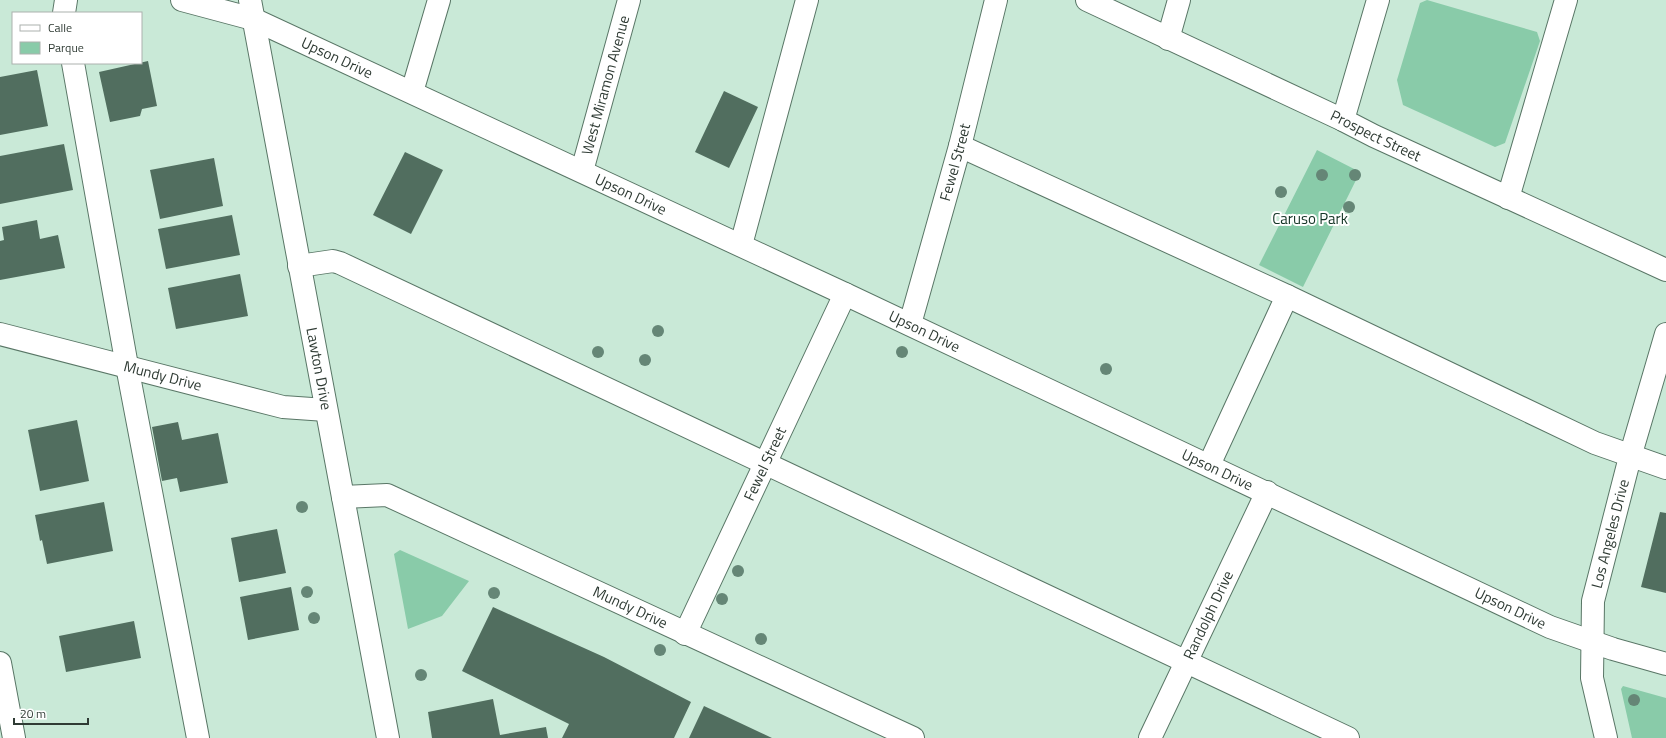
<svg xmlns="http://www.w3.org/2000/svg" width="1666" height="738" font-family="'Titillium Web',sans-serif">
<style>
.green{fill:#89cba9}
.building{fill:#516e5f}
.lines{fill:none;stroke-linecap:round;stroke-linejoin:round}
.minor-casing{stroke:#597666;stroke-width:24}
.minor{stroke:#fff;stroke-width:22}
.tree{fill:#658676}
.labels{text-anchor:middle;stroke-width:4;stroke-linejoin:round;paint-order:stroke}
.street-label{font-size:15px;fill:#2f3b34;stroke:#fff}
.park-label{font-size:15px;fill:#143526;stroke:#fff}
</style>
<rect width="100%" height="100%" fill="#c9e9d7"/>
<path class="green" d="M1427 0 1537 32 1540 41 1505 143 1495 147 1403 105 1397 80 1420 3Z
M1317 150 1360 172 1303 287 1259 265Z
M400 550 469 581 442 616 408 629 394 554Z
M1623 686 1666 698V738H1632L1621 689Z"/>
<path class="building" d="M148 61 157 106 142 109 140 116 110 122 99 72Z
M37 70 48 126 0 135V77Z
M724 91 758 107 729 168 695 152Z
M64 144 73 190 0 204V156Z
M405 152 443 170 411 234 373 215Z
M214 158 223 206 160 219 150 170Z
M232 215 240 255 166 269 158 229Z
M37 220 40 239 58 235 65 268 0 280V241L4 240 2 227Z
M240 274 248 316 176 329 168 288Z
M77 420 89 481 40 491 28 430Z
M178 422 182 440 218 433 228 483 180 492 177 478 162 481 152 427Z
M104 502 113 551 47 564 42 540 40 541 35 515Z
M1660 512 1666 513V593L1641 587Z
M277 529 286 573 239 582 231 538Z
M291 587 299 630 248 640 240 597Z
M493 607 604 657 691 702 674 738H562L569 724 462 671Z
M134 621 141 658 66 672 59 636Z
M493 699 500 735 546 727 548 738H432L428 712Z
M704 706 772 738H689Z"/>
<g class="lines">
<g class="minor-casing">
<g id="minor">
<path id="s1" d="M182 0 253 19 845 294 1550 627 1613 649 1666 664"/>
<path id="s2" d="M250 0 388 738"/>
<path id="s3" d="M1087 0 1343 120 1374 136 1666 270"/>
<path d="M64 13 66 0"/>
<path d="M1168 39 1179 0"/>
<path d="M73 63 127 366 198 738"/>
<path d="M412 92 439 0"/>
<path d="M1343 120 1378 0"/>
<path d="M960 146 1287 296 1595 443 1666 468"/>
<path id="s4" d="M582 171 629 0"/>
<path d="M1508 198 1566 0"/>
<path d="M741 245 807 0"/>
<path d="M299 266 333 261 340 263 1348 738"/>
<path id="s5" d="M910 324 960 146 996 0"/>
<path id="s6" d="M0 334 283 407 326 410"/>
<path d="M1209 465 1287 296"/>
<path id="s7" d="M343 497 387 495 913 738"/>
<path id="s8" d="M685 634 845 294"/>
<path d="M0 663 14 738"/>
<path id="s9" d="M1150 738 1267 492"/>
<path id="s10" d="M1606 738 1592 678 1593 601 1630 457 1666 334"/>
</g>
</g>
<use href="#minor" class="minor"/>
</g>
<g class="tree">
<circle cx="1322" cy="175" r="6"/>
<circle cx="1355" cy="175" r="6"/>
<circle cx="1281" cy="192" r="6"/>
<circle cx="1349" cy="207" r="6"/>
<circle cx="658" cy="331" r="6"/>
<circle cx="598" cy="352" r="6"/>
<circle cx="902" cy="352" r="6"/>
<circle cx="645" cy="360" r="6"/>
<circle cx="1106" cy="369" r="6"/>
<circle cx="302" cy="507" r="6"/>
<circle cx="738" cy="571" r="6"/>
<circle cx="307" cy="592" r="6"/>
<circle cx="494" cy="593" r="6"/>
<circle cx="722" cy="599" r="6"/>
<circle cx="314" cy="618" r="6"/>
<circle cx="761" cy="639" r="6"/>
<circle cx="660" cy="650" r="6"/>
<circle cx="421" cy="675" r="6"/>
<circle cx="1634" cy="700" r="6"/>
</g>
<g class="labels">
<g class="street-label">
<text dy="5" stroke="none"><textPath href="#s1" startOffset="166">Upson Drive</textPath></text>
<text dy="5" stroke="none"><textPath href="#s4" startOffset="89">West Miramon Avenue</textPath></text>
<text dy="5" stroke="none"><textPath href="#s3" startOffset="319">Prospect Street</textPath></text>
<text dy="5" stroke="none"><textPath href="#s5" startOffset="168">Fewel Street</textPath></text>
<text dy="5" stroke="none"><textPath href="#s1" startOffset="490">Upson Drive</textPath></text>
<text dy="5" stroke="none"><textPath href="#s1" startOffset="814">Upson Drive</textPath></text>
<text dy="5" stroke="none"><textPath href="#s2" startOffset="375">Lawton Drive</textPath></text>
<text dy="5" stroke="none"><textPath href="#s6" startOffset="168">Mundy Drive</textPath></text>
<text dy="5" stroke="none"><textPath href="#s8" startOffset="188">Fewel Street</textPath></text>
<text dy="5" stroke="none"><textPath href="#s1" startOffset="1138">Upson Drive</textPath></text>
<text dy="5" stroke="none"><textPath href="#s10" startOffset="208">Los Angeles Drive</textPath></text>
<text dy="5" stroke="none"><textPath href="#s7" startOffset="312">Mundy Drive</textPath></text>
<text dy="5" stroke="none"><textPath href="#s1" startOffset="1462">Upson Drive</textPath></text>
<text dy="5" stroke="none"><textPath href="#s9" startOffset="136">Randolph Drive</textPath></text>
</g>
<g class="park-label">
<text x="1310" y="224">Caruso Park</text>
</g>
</g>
<rect x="12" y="12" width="130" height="52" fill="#ffffff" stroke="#acb1ae"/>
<rect x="20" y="25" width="20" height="6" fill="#ffffff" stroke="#acb1ae"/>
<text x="48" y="32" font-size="12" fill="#2f3b34">Calle</text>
<rect x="20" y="42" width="20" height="12" fill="#89cba9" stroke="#acb1ae"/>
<text x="48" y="52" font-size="12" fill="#2f3b34">Parque</text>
<path d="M14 718v6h74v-6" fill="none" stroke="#2f3b34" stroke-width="2"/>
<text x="20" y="718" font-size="12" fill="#2f3b34" stroke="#ffffff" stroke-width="3" paint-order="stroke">20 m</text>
</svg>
